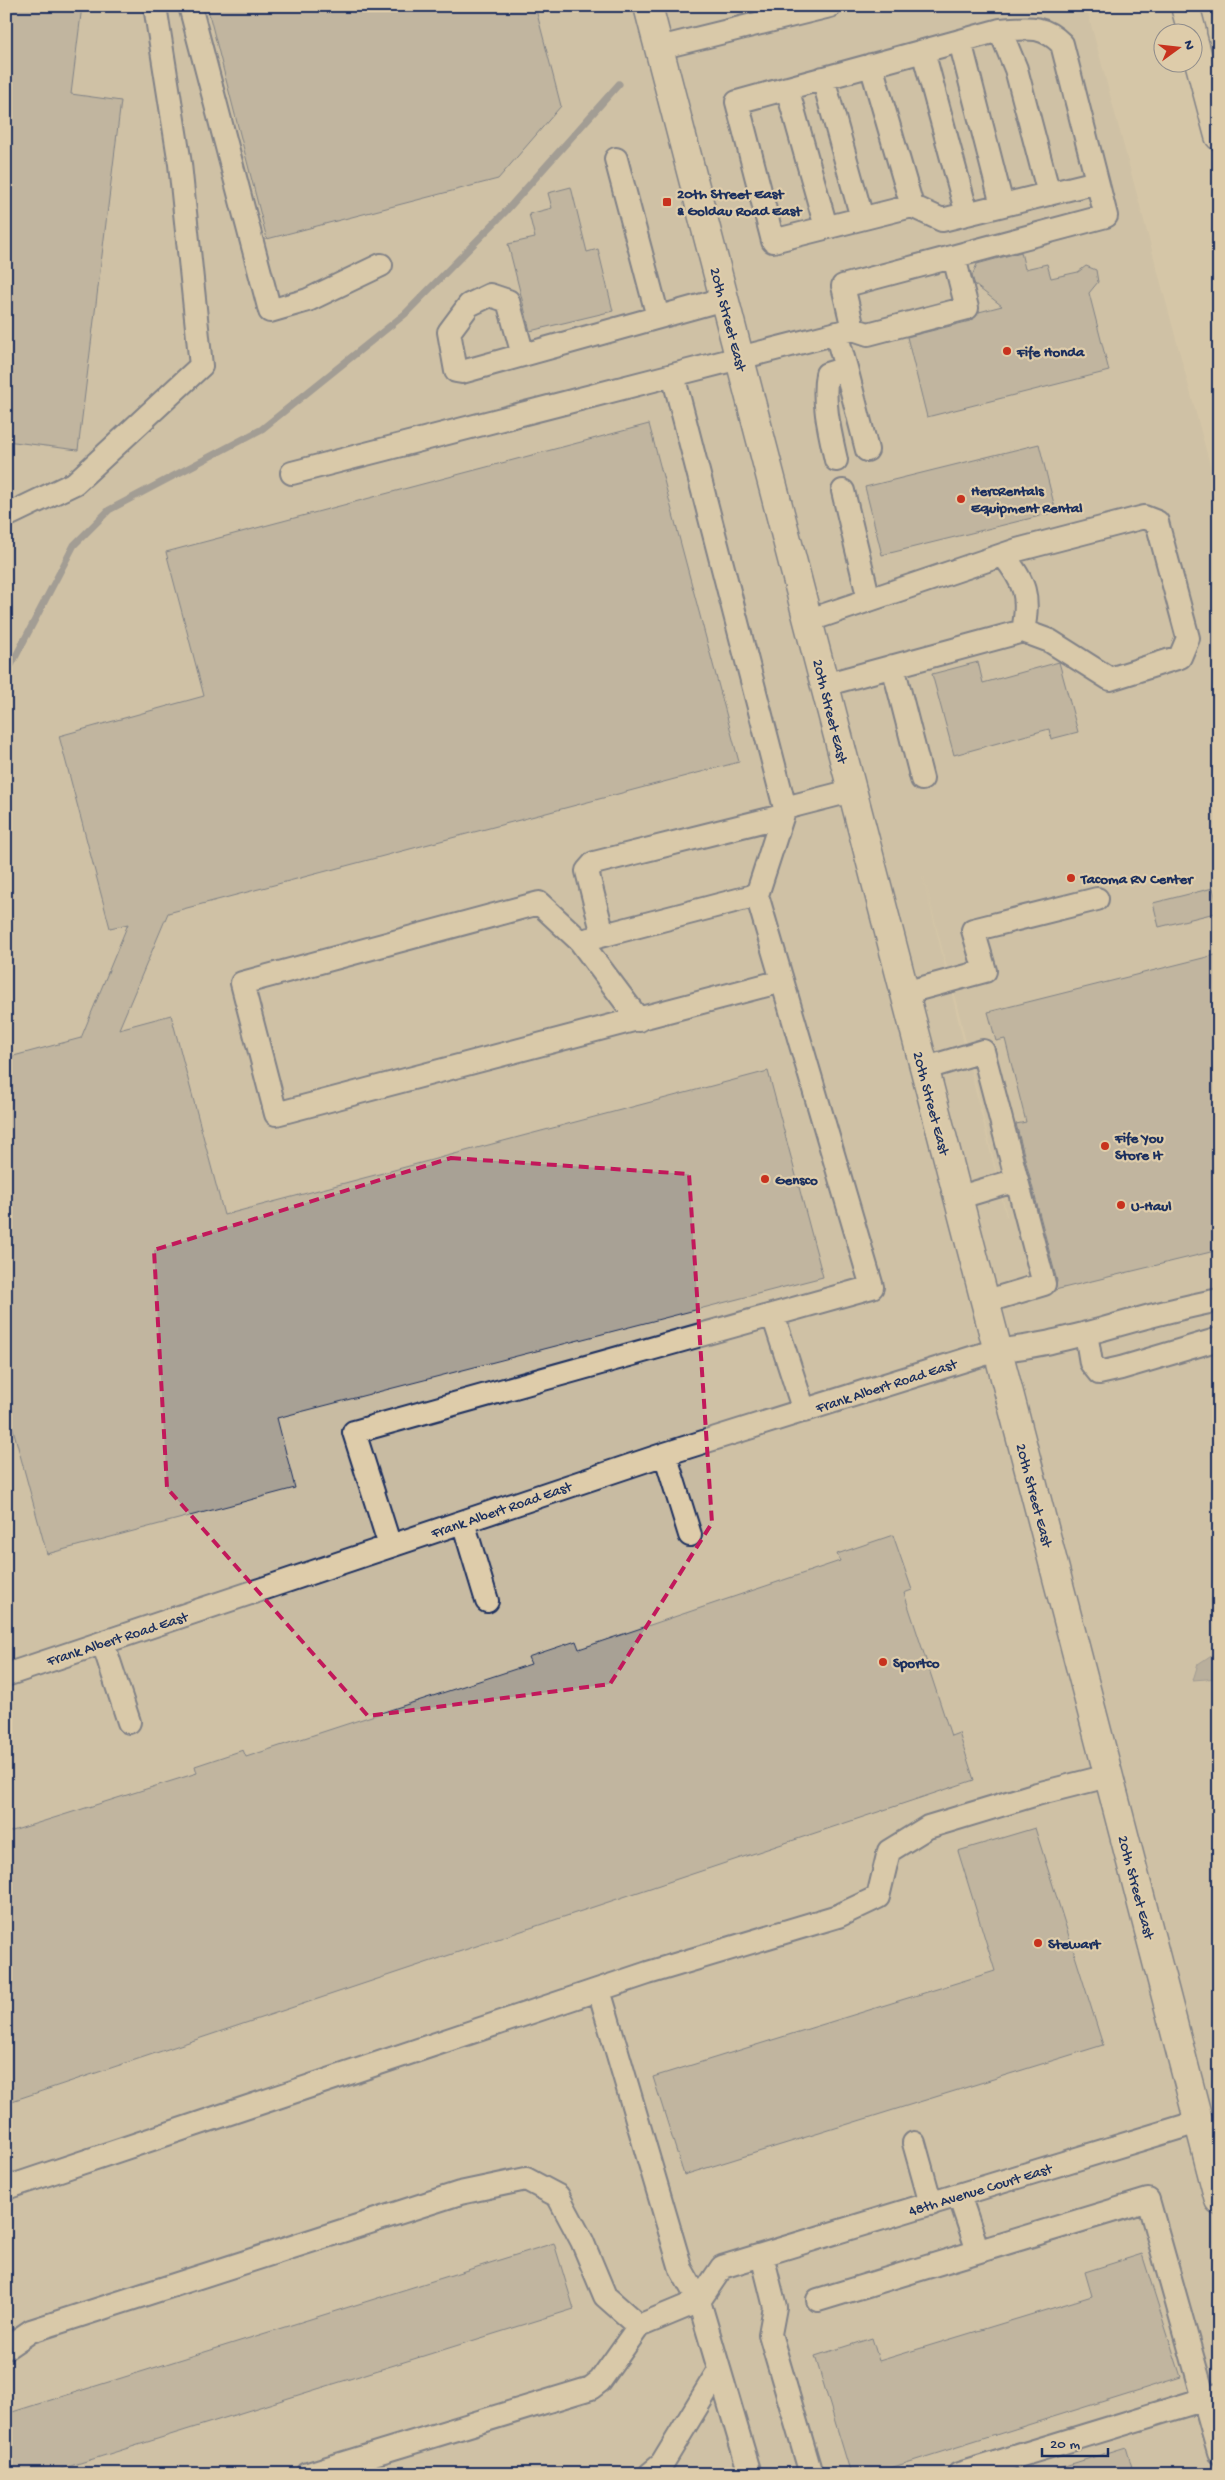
<svg xmlns="http://www.w3.org/2000/svg" width="1225" height="2480" font-family="'Gochi Hand',sans-serif">
<style>
.built{fill:#c8bba2;fill-rule:evenodd}
.water{fill:#97928e;stroke:#656a7b}
.lines{fill:none;stroke-linecap:round;stroke-linejoin:round}
.stream{stroke:#656a7b;stroke-width:7}
.building{fill:#a8a195;stroke:#1b2f5e}
.minor-casing{stroke:#1b2f5e;stroke-width:26}
.major-casing{stroke:#1b2f5e;stroke-width:31}
.highway-casing{stroke:#1b2f5e;stroke-width:31}
.minor{stroke:#deccaa;stroke-width:22}
.major{stroke:#deccaa;stroke-width:28}
.highway{stroke:#deccaa;stroke-width:28}
.marked{fill:none;stroke:#c2185b;stroke-width:4;stroke-dasharray:10 6;stroke-linejoin:round}
.poi-dot{fill:#c8321e;stroke:#deccaa;stroke-width:2}
.labels{text-anchor:middle;stroke-width:4.5;stroke-linejoin:round;paint-order:stroke}
.poi-label{font-size:15px;font-weight:bold;fill:#1b2f5e;stroke:#deccaa;text-anchor:start}
.street-label{font-size:15px;fill:#1b2f5e;stroke:#deccaa}
</style>
<rect width="100%" height="100%" fill="#d6c6a7"/>
<filter id="ink" filterUnits="userSpaceOnUse"><feTurbulence type="fractalNoise" baseFrequency=".02" numOctaves="2"/><feDisplacementMap in="SourceGraphic" scale="10" xChannelSelector="R" yChannelSelector="G"/><feConvolveMatrix kernelMatrix="1 2 1 2 8 2 1 2 1" color-interpolation-filters="sRGB"/></filter>
<g filter="url(#ink)">
<path class="built" d="M6 6H1086L1219 498V2474H6ZM923 876 960 1017 1007 1216H1006Z"/>
<path class="water" d="M1219 1650V1678L1193 1680 1198 1664Z"/>
<g class="lines">
<path class="stream" d="M6 675 74 545 109 510 262 429 405 314 506 211 619 84"/>
</g>
<path class="building" d="M6 6H82L71 94 121 101 78 450 6 441Z
M207 6H535L561 106 498 179 267 239Z
M571 187 587 252 598 249 613 311 530 331 508 244 535 238 529 214 552 208 548 193Z
M1021 252 1025 269 1047 264 1051 278 1078 272 1086 266 1096 270 1098 282 1089 293 1109 371 927 417 907 337 970 321 979 312 1002 306 975 285 972 276 977 264Z
M649 424 739 762 168 913 119 1029 171 1015 224 1215 768 1071 823 1277 277 1418 295 1488 47 1554 6 1403V1058L81 1038 128 924 110 928 59 736 204 696 166 552Z
M1039 444 1056 512 882 555 865 487Z
M978 662 983 683 1059 662 1078 732 1051 739 1049 729 954 755 932 674Z
M1213 888 1219 912 1159 927 1153 903Z
M1219 954V1250L1055 1290 1057 1281 1016 1124 1026 1122 1005 1039 996 1041 988 1012Z
M893 1535 912 1590 904 1593 951 1736 959 1733 974 1780 6 2103V1833L197 1773 195 1766 243 1750 246 1757 531 1664 528 1657 576 1641 579 1649 840 1561 837 1554Z
M1035 1828 1103 2045 684 2175 653 2077 995 1971 958 1851Z
M554 2243 574 2309 45 2474H12L6 2456V2414Z
M1142 2254 1181 2377 871 2474H851L815 2356 872 2338 879 2361 1092 2296 1085 2272Z
M1126 2447 1134 2474H1053L1052 2470Z"/>
<g class="lines">
<g class="minor-casing">
<path id="minor" d="M190 6 270 311 308 300 381 265
M1000 30 1016 69 1049 194
M960 41 1002 205
M659 48 830 6
M923 51 967 214
M871 65 912 206
M823 78 862 218
M787 88 826 227
M616 159 658 317
M853 329 843 286 1106 216 1062 44C1042 24 1027 28 1000 30L737 102 773 241 912 206 942 220 1097 182
M836 333 846 368 827 374C822 402 830 433 836 460
M523 355 508 301 490 295 469 305 449 332 456 371 462 372C549 348 637 323 724 299
M846 368 867 450
M292 473 673 375
M843 491 869 600
M6 516 75 483 201 366 180 164 155 6
M1003 555C1025 582 1030 596 1023 631
M807 621 1017 550 1144 517 1157 522 1188 638 1180 657 1110 679 1050 641 1023 631 824 685
M893 666 922 779
M851 791 785 808 673 375 853 329 868 334 967 308 954 257
M603 935 587 871 594 863 782 816
M589 939 757 895
M904 993 985 971 973 930 1097 899
M639 1020 580 941 539 903 242 983 276 1114 782 981
M923 1069 983 1051 1044 1284 984 1302
M957 1198 1017 1180
M773 1315 804 1411
M1086 1333 1091 1363 1099 1373 1121 1368 1219 1339
M665 1454 690 1535
M463 1522 487 1601
M390 1546 354 1432 872 1287 757 895 785 808
M103 1643 129 1722
M6 1675 665 1454 997 1350C1033 1348 1068 1338 1103 1329 1141 1318 1179 1308 1219 1300
M914 2143 931 2204
M6 2188 648 1973 838 1916 878 1897 889 1851 928 1827 1037 1794 1108 1776
M959 2195 978 2251
M762 2255 775 2307 770 2334 811 2474
M818 2300 1148 2200 1219 2452
M6 2348 31 2331 460 2193 526 2179 558 2196 582 2241 605 2296 639 2326
M308 2474 591 2388 600 2381 639 2326 699 2301 681 2269 599 1990
M650 2474 662 2464 719 2370
M750 2474 699 2301 722 2267 1198 2122
M959 2474 1218 2395"/>
</g>
<g class="major-casing">
<path id="major" d="M648 6 1219 2200"/>
</g>
<g class="highway-casing">
<path id="highway" d="M1185 6 1192 32
M1192 35 1219 136"/>
</g>
<use href="#minor" class="minor"/>
<use href="#major" class="major"/>
<use href="#highway" class="highway"/>
</g>
</g>
<path d="M0 0H1225V2480H0ZM451 1158 689 1174 712 1523 610 1684 368 1716 167 1488 154 1250Z" fill="#d6c6a7" fill-opacity=".55" fill-rule="evenodd"/>
<path class="marked" d="M451 1158 689 1174 712 1523 610 1684 368 1716 167 1488 154 1250Z"/>
<g class="poi-dot">
<rect x="662" y="197" width="10" height="10" rx="2.5"/>
<circle cx="1007" cy="351" r="5"/>
<circle cx="961" cy="499" r="5"/>
<circle cx="1071" cy="878" r="5"/>
<circle cx="1105" cy="1146" r="5"/>
<circle cx="765" cy="1179" r="5"/>
<circle cx="1121" cy="1205" r="5"/>
<circle cx="883" cy="1662" r="5"/>
<circle cx="1038" cy="1943" r="5"/>
</g>
<g class="labels">
<g class="poi-label">
<text x="677" y="198">20th Street East<tspan x="677" dy="17">&amp; Goldau Road East</tspan></text>
<text x="1017" y="356">Fife Honda</text>
<text x="971" y="495">HercRentals<tspan x="971" dy="17">Equipment Rental</tspan></text>
<text x="1081" y="883">Tacoma RV Center</text>
<text x="1115" y="1142">Fife You<tspan x="1115" dy="17">Store It</tspan></text>
<text x="775" y="1184">Gensco</text>
<text x="1131" y="1210">U-Haul</text>
<text x="893" y="1667">Sportco</text>
<text x="1048" y="1948">Stewart</text>
</g>
<g class="street-label">
<text transform="translate(729 319) rotate(75)" y="5">20th Street East</text>
<text transform="translate(831 711) rotate(76)" y="5">20th Street East</text>
<text transform="translate(932 1103) rotate(75)" y="5">20th Street East</text>
<text transform="translate(886 1385) rotate(-18)" y="5">Frank Albert Road East</text>
<text transform="translate(1035 1495) rotate(75)" y="5">20th Street East</text>
<text transform="translate(501 1509) rotate(-19)" y="5">Frank Albert Road East</text>
<text transform="translate(117 1638) rotate(-18)" y="5">Frank Albert Road East</text>
<text transform="translate(1137 1887) rotate(75)" y="5">20th Street East</text>
<text transform="translate(980 2189) rotate(-17)" y="5">48th Avenue Court East</text>
</g>
</g>
<rect width="1225" height="2480" fill="none" stroke="#deccaa" stroke-width="25"/>
<rect x="12" y="12" width="1200" height="2455" fill="none" stroke="#1b2f5e" stroke-width="2" filter="url(#ink)"/>
<g transform="translate(1178 48) rotate(75)"><circle r="24" fill="#deccaa" stroke="#908d8c"/>
<path d="M0-4L9 19L0 12L-9 19Z" fill="#c8321e"/>
<text y="-8" font-size="14" font-weight="bold" text-anchor="middle" fill="#1b2f5e">N</text>
</g>
<path d="M1042 2448v8h66v-8" fill="none" stroke="#1b2f5e" stroke-width="2.5"/>
<text x="1050" y="2448" font-size="15" fill="#1b2f5e" stroke="#deccaa" stroke-width="4" paint-order="stroke">20 m</text>
</svg>
